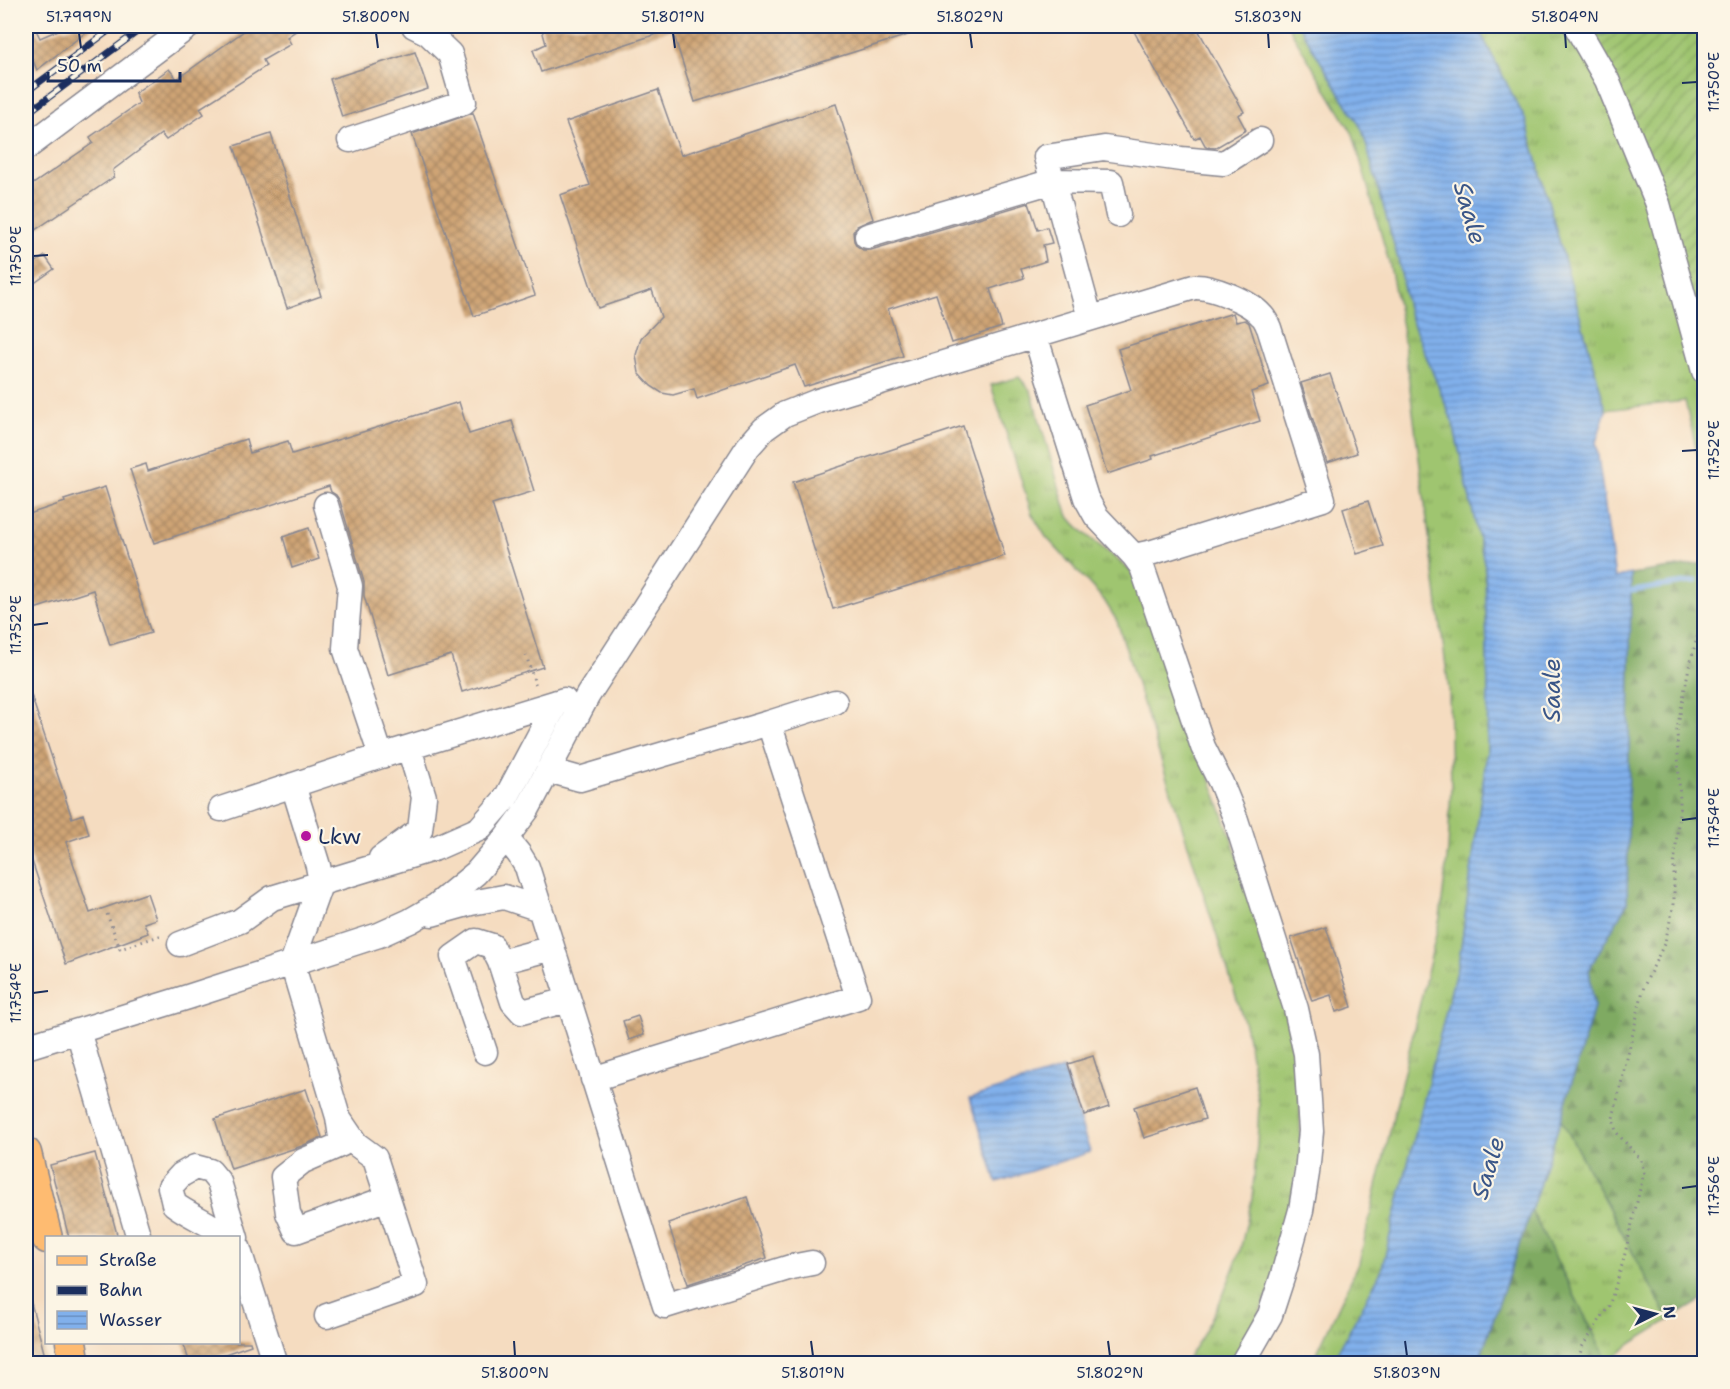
<svg xmlns="http://www.w3.org/2000/svg" width="1730" height="1389" font-family="'Shantell Sans',sans-serif">
<style>
.grass{fill:url(#grass-tufts);stroke:#5d7a66;stroke-width:1.5}
.forest{fill:url(#forest-firs);stroke:#4d6c60;stroke-width:1.5}
.garden{fill:url(#garden-furrows);stroke:#5d7a66;stroke-width:1.5}
.water{fill:url(#water-rules);stroke:#4e70a4;stroke-width:1.5}
.lines{fill:none;stroke-linecap:round;stroke-linejoin:round}
.stream{stroke:#81b0eb;stroke-width:5}
.building{fill:url(#building-cross-hatch)}
.minor-casing{stroke:#88868f;stroke-width:27}
.major-casing{stroke:#88868f;stroke-width:33}
.path{stroke:#88868f;stroke-width:3;stroke-dasharray:1.5 4.5;stroke-linecap:butt}
.minor{stroke:#fff;stroke-width:24}
.major{stroke:#febb71;stroke-width:30}
.rail-casing{stroke:#1b2f5e;stroke-width:7}
.rail{stroke:#fcf5e5;stroke-width:4.5;stroke-dasharray:14;stroke-linecap:butt}
.ticks{fill:none;stroke:#1b2f5e;stroke-width:2}
.poi-dot{fill:#b5179e;stroke:#fcf5e5;stroke-width:2}
.labels{text-anchor:middle;stroke-width:4.5;stroke-linejoin:round;paint-order:stroke}
.poi-label{font-size:22px;fill:#1b2f5e;stroke:#fcf5e5;text-anchor:start}
.water-label{font-size:24px;font-style:italic;fill:#3a5688;stroke:#fcf5e5}
.neatline{fill:none;stroke:#1b2f5e;stroke-width:2}
.ticks-label{font-size:15px;text-anchor:middle;fill:#1b2f5e}
</style>
<defs>
<pattern id="grass-tufts" width="24" height="20" patternUnits="userSpaceOnUse" patternTransform="scale(1.5)"><rect width="24" height="20" fill="#9fc56f"/><path d="M3 7l-1-3M5 7V3M7 7l1-3M15 17l-1-3M17 17v-4M19 17l1-3" fill="none" stroke="#81a05e"/></pattern>
<pattern id="forest-firs" width="22" height="20" patternUnits="userSpaceOnUse" patternTransform="scale(1.5)"><rect width="22" height="20" fill="#7faa62"/><path d="M5 1l3.5 6h-7zM16 11l3.5 6h-7z" fill="#678b54"/></pattern>
<pattern id="garden-furrows" width="10" height="10" patternUnits="userSpaceOnUse" patternTransform="scale(1.5)"><rect width="10" height="10" fill="#9fc56f"/><path d="M-1 1l2-2M0 10L10 0M9 11l2-2" fill="none" stroke="#81a05e"/></pattern>
<pattern id="water-rules" width="6" height="5" patternUnits="userSpaceOnUse" patternTransform="scale(1.5)"><rect width="6" height="5" fill="#81b0eb"/><path d="M0 2.5h6" fill="none" stroke="#6990c2"/></pattern>
<pattern id="building-cross-hatch" width="8" height="8" patternUnits="userSpaceOnUse" patternTransform="scale(1.5)"><rect width="8" height="8" fill="#cfa475"/><path d="M0 0l8 8M0 8l8-8" fill="none" stroke="#a78663"/></pattern>
</defs>
<rect width="100%" height="100%" fill="#fcf5e5"/>
<filter id="ink" filterUnits="userSpaceOnUse"><feTurbulence type="fractalNoise" baseFrequency=".0167" numOctaves="2"/><feDisplacementMap in="SourceGraphic" scale="12" xChannelSelector="R" yChannelSelector="G"/><feConvolveMatrix kernelMatrix="1 2 1 2 8 2 1 2 1" color-interpolation-filters="sRGB"/></filter>
<filter id="wash" filterUnits="userSpaceOnUse"><feTurbulence type="fractalNoise" baseFrequency=".008" numOctaves="4" result="noise"/><feDisplacementMap in="SourceGraphic" scale="24" xChannelSelector="R" yChannelSelector="G"/><feGaussianBlur stdDeviation="1.35" result="paint"/><feColorMatrix in="noise" values="0 0 0 0 0 0 0 0 0 0 0 0 0 0 0 0 0 1.4 0 .05"/><feComposite in="paint" operator="in"/></filter>
<g filter="url(#wash)">
<rect width="100%" height="100%" fill="#f5dcc0"/>
<path class="grass" d="M1288 26H1299L1362 129 1400 266 1407 308 1453 423 1485 566 1488 691 1487 752 1460 955 1381 1272 1332 1364 1312 1363 1359 1263 1440 918 1448 850 1451 787 1449 690 1402 327 1390 266 1353 134Z
M1477 26H1627L1591 39 1704 337V481L1685 401 1606 410 1526 121Z
M1019 377 1031 391 1067 514C1086 540 1117 555 1139 580L1230 834 1289 1015 1299 1065 1301 1158 1269 1293 1234 1363H1184L1201 1338 1223 1296 1240 1251 1252 1198 1257 1144 1259 1104 1246 1028 1117 621 1104 600 1046 537 1032 514 991 385Z
M1561 1119 1669 1320 1632 1343 1608 1362 1531 1210Z"/>
<path class="forest" d="M1704 563V1299L1669 1320 1561 1119 1594 1007 1589 969 1627 903 1631 574Z
M1531 1210 1608 1362 1607 1364H1478Z"/>
<path class="garden" d="M1627 26H1704V337L1591 39Z"/>
<path class="water" d="M1299 26H1477L1526 121 1606 410 1596 442 1615 578 1631 574 1627 903 1589 969 1594 1007 1561 1119 1531 1210 1478 1363H1332L1381 1272 1460 955 1487 752 1488 691 1485 566 1453 423 1407 308 1400 266 1362 129Z
M1063 1069 1090 1152 997 1182 970 1098Z"/>
<g class="lines">
<path class="stream" d="M1626 592 1696 581"/>
</g>
<g id="blocks">
<path class="building" d="M26 26H34L40 38 63 28 65 30 74 26H94L37 70 26 45Z
M251 26H303L287 37 291 44 263 60 266 66 200 108 204 114 166 140 161 134 113 170 114 177 26 236V189L93 143 90 137 139 103 135 93 169 69 177 79Z
M541 26H927V29L695 102 672 29 541 72 533 50 546 44Z
M1131 26H1196L1244 112 1238 115 1246 130 1215 148 1206 147 1200 136 1194 139Z
M415 52 428 89 342 117 330 79Z
M658 90 681 155 836 104 873 219 857 226 853 232 854 241 857 246 863 250H871L1029 203 1038 230 1047 227 1052 243 1043 245 1046 261 1021 269 1024 278 990 289 1002 327 952 343 936 294 888 309 903 356 804 387 795 365 697 399 694 389 673 395 662 393 651 386 639 373 636 355 641 338 661 317 652 290 598 308 560 195 590 185 566 122Z
M473 113 535 295 474 316 412 134Z
M271 134 321 296 287 308 234 146Z
M45 256 54 269 26 289V269Z
M1233 313 1236 322 1245 320 1249 323 1269 386 1251 392 1260 421 1152 456 1153 459 1107 474 1085 405 1131 390 1118 349Z
M1330 374 1357 453 1327 463 1301 383Z
M459 402 469 434 512 421 534 491 492 504 543 667 462 692 451 655 388 675 364 596V582L340 501 336 495 331 492 329 486 154 543 130 469 146 464 148 471 246 439 250 453 288 441 292 454Z
M963 426 1005 556 833 609 793 482Z
M105 487 151 633 110 645 93 590 31 610 26 593V515L65 502 64 500Z
M1368 501 1383 546 1357 554 1343 509Z
M309 528 319 559 292 568 283 537Z
M26 686H28L72 818 83 814 89 834 66 842 90 913 147 893 156 919 144 923 148 933 66 964 26 843Z
M1326 927 1352 1007 1336 1012 1331 995 1312 1001 1291 938Z
M638 1016 644 1035 629 1040 623 1021Z
M1093 1056 1109 1107 1084 1115 1068 1064Z
M1195 1087 1205 1119 1144 1138 1134 1107Z
M306 1089 322 1137 302 1146 231 1169 215 1119Z
M95 1153 118 1238H69L50 1165Z
M747 1197 767 1258 688 1284 668 1223Z
M26 1299H30L47 1364H26Z
M183 1342H250L251 1345 196 1364H190Z"/>
</g>
</g>
<g filter="url(#ink)">
<use href="#blocks" fill-opacity="0" stroke="#88868f" stroke-width="1.5"/>
<g class="lines">
<g class="minor-casing">
<path id="minor" d="M1576 26 1607 80 1658 204 1704 371
M350 140 464 102 450 54 428 33 414 26
M26 148 189 26
M867 236 1053 181 1111 182 1118 215
M1090 318 1046 157 1104 148 1181 159 1224 163 1260 140
M1035 335 1086 498 1096 516 1134 556 1142 567 1203 747 1221 783 1236 820 1296 1009 1306 1054 1311 1131 1307 1173 1301 1210 1283 1275 1270 1315 1242 1364
M326 505 350 586 345 648 381 756
M769 723 835 702
M548 770 580 779 769 723 858 997 593 1079
M293 785 318 866 321 882 292 963 338 1117 342 1144 303 1161 283 1177 288 1213 296 1231 388 1198
M221 809 381 756 564 700
M506 838 519 854 527 867 665 1306 791 1267 812 1263
M381 858 420 830 424 797 409 748
M432 914 471 903 504 897 540 909
M180 944 240 921 272 898 436 848 479 829 506 798 557 702
M500 962 552 948
M78 1031 139 1238
M26 1047 188 997 379 935 410 921 436 906 476 873 506 838 527 810 588 695 748 447 764 429 785 414 818 401 1194 287C1212 286 1250 302 1261 315 1265 318 1267 324 1269 328L1323 499 1153 552 1134 556
M485 1052 453 957 476 941 492 946 500 962 513 1002 522 1012 568 1000
M227 1238C212 1223 191 1217 174 1204L170 1187 181 1175 195 1167 210 1171 219 1182 236 1238
M238 1247 275 1364
M327 1316 416 1285 375 1158 356 1144 339 1119"/>
</g>
<g class="major-casing">
<path id="major" d="M26 1153 47 1238
M71 1342 75 1364"/>
</g>
<path class="path" d="M526 655 536 687
M107 914 120 949 162 935
M1577 1364 1582 1347 1609 1306 1623 1262 1644 1172 1641 1160 1616 1132 1613 1118 1644 986 1665 942 1674 904V866L1680 803 1677 730 1689 667 1704 613"/>
<use href="#minor" class="minor"/>
<use href="#major" class="major"/>
<g class="rail-casing">
<path id="rail" d="M26 92 115 26
M26 114 145 26"/>
</g>
<use href="#rail" class="rail"/>
</g>
</g>
<path class="ticks" d="M79 33 81 48M376 33 378 48M673 33 675 48M970 33 972 48M1268 33 1269 48M1565 33 1566 48M1682 83 1697 82M33 256 48 255M1682 451 1697 450M33 625 48 623M1682 820 1697 818M33 993 48 991M1682 1188 1697 1186M514 1341 515 1356M811 1341 813 1356M1108 1341 1110 1356M1405 1341 1407 1356"/>
<circle class="poi-dot" cx="306" cy="836" r="6"/>
<g class="labels">
<g class="poi-label">
<text x="318" y="844">Lkw</text>
</g>
<g class="water-label">
<text transform="translate(1470 213) rotate(74)" y="8">Saale</text>
<text transform="translate(1552 690) rotate(-90)" y="8">Saale</text>
<text transform="translate(1488 1168) rotate(-73)" y="8">Saale</text>
</g>
</g>
<rect width="1730" height="1389" fill="none" stroke="#fcf5e5" stroke-width="66"/>
<rect x="45" y="1236" width="195" height="108" fill="#fcf5e5" stroke="#a2a6af" stroke-width="1.5"/>
<rect x="57" y="1256" width="30" height="9" fill="#febb71" stroke="#a2a6af" stroke-width="1.5"/>
<text x="99" y="1266" font-size="18" fill="#1b2f5e">Straße</text>
<rect x="57" y="1286" width="30" height="9" fill="#1b2f5e" stroke="#a2a6af" stroke-width="1.5"/>
<text x="99" y="1296" font-size="18" fill="#1b2f5e">Bahn</text>
<rect x="57" y="1311" width="30" height="18" fill="url(#water-rules)" stroke="#a2a6af" stroke-width="1.5"/>
<text x="99" y="1326" font-size="18" fill="#1b2f5e">Wasser</text>
<g transform="translate(1655 1314) rotate(84)" stroke="#fcf5e5" stroke-width="4.5" paint-order="stroke">
<path d="M0-4.5L10 22L0 15L-10 22Z" fill="#1b2f5e"/>
<text y="-9" font-size="16" font-weight="bold" text-anchor="middle" fill="#1b2f5e">N</text>
</g>
<path d="M48 72v9h132v-9" fill="none" stroke="#1b2f5e" stroke-width="3"/>
<text x="57" y="72" font-size="18" fill="#1b2f5e" stroke="#fcf5e5" stroke-width="4.5" paint-order="stroke">50 m</text>
<rect x="33" y="33" width="1664" height="1323" class="neatline"/>
<g class="ticks-label">
<text x="79" y="22">51.799°N</text>
<text x="376" y="22">51.800°N</text>
<text x="673" y="22">51.801°N</text>
<text x="970" y="22">51.802°N</text>
<text x="1268" y="22">51.803°N</text>
<text x="1565" y="22">51.804°N</text>
<text transform="translate(1714 82) rotate(-90)" y="5">11.750°E</text>
<text transform="translate(16 256) rotate(-90)" y="5">11.750°E</text>
<text transform="translate(1714 450) rotate(-90)" y="5">11.752°E</text>
<text transform="translate(16 625) rotate(-90)" y="5">11.752°E</text>
<text transform="translate(1714 818) rotate(-90)" y="5">11.754°E</text>
<text transform="translate(16 993) rotate(-90)" y="5">11.754°E</text>
<text transform="translate(1714 1186) rotate(-90)" y="5">11.756°E</text>
<text x="515" y="1378">51.800°N</text>
<text x="813" y="1378">51.801°N</text>
<text x="1110" y="1378">51.802°N</text>
<text x="1407" y="1378">51.803°N</text>
</g>
</svg>
